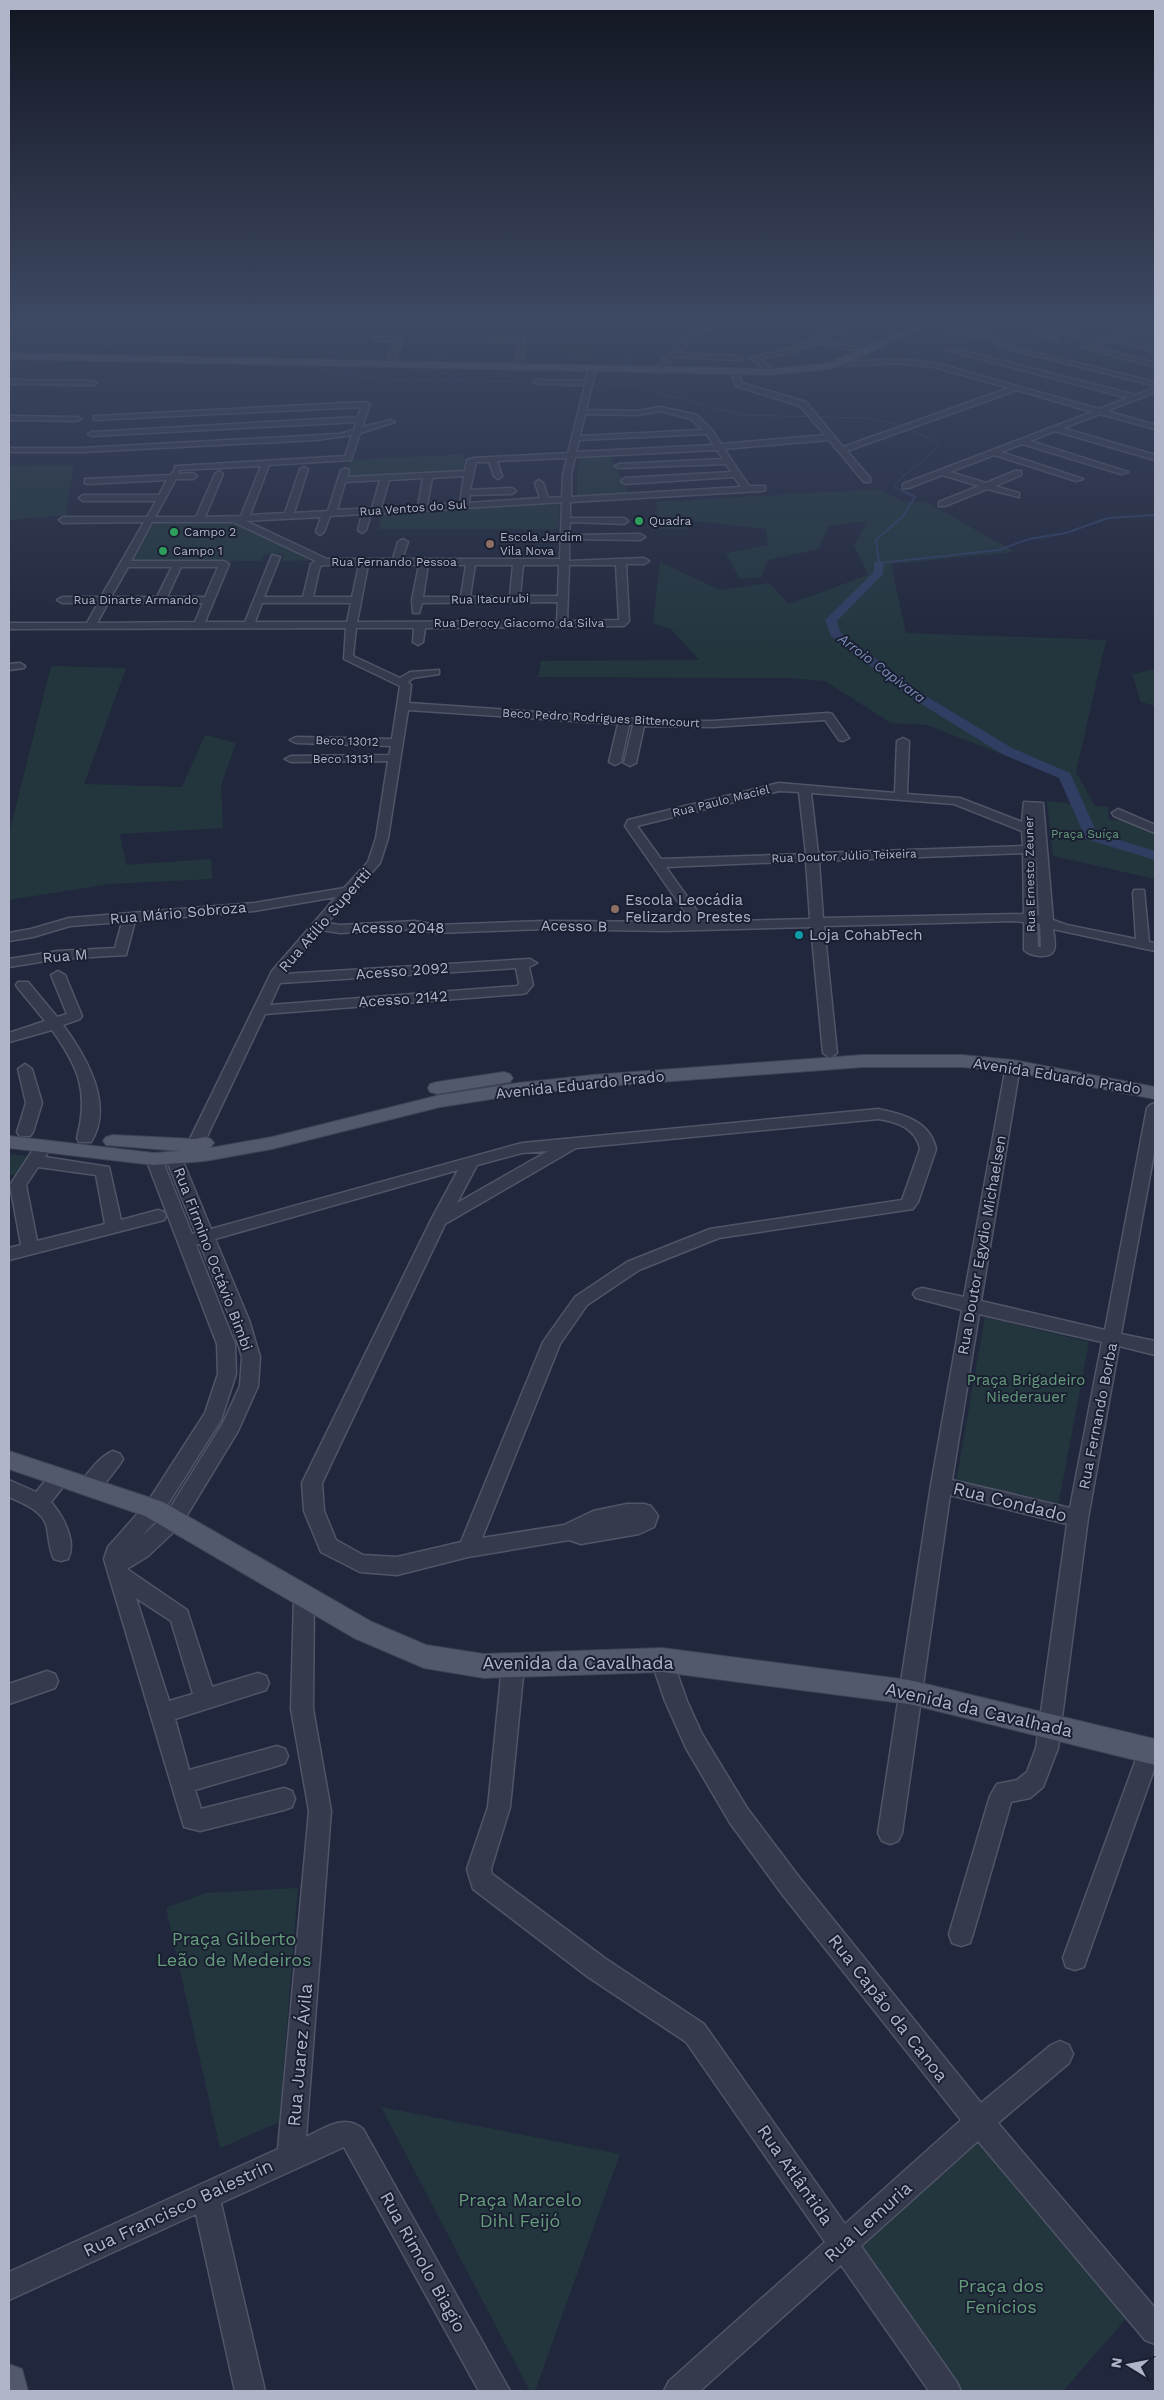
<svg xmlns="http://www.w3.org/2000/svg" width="1164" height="2400" font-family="'Work Sans',sans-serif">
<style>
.green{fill:#23363e}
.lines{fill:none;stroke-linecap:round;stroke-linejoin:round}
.stream-far1{stroke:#313e63;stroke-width:1}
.stream{stroke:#313e63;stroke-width:2}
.river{fill:#313e63;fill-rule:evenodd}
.minor-casing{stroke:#505568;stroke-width:3}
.major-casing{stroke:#3e4456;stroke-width:2}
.minor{fill:#353b4d;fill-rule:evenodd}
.major{fill:#53596d;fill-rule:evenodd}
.leisure-dot{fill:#2e9e5b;stroke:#1a2032;stroke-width:2}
.education-dot{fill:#8d6e63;stroke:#1a2032;stroke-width:2}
.culture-dot{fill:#0f9aa8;stroke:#1a2032;stroke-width:2}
.labels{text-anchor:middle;stroke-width:4;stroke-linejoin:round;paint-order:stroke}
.far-street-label{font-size:12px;fill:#b0b5c9;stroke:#1a2032}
.far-poi-label{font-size:12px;fill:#b0b5c9;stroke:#1a2032;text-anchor:start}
.far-park-label{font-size:12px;fill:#659c7b;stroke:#1a2032}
.far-water-label{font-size:14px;font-style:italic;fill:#7d8cb8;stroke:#1a2032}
.poi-label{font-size:15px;fill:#b0b5c9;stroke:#1a2032;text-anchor:start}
.street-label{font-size:15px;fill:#b0b5c9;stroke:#1a2032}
.park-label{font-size:15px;fill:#659c7b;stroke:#1a2032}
.near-street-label{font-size:18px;fill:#b0b5c9;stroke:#1a2032}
.near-park-label{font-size:18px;fill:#659c7b;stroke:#1a2032}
</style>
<rect width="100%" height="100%" fill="#21283d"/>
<path class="green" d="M553 319H594L593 348 591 352C578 356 558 352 555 335 554 329 556 325 553 319Z
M511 324H538L537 338H509Z
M1095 351 1137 361 1122 367 1080 356Z
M465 454 463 471 345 478 350 460Z
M610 454 629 495 577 498V469L583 455Z
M74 465 66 515 9 520V466Z
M880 489 901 501 928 503 1015 552 891 564 906 633 1106 640 1076 772 1095 806 1108 807 1109 819 1126 821 1155 834V879L1053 856 1047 801 1073 804 1060 777 927 725 891 723 825 681 787 678 538 677 541 661 699 660 672 630 653 623 660 562 720 590 769 583 789 604 868 575 854 546 867 521 828 526 819 549 768 560 761 577 740 579 726 553 768 545 766 529 687 520 689 529H656L657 502Z
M560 501 558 529H379L383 512Z
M153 521H233L320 560 282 561 284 554H264L261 561 132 562Z
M51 666 126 668 84 784 182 787 205 735 236 743 221 785 223 828 120 834 126 865 211 859 212 879 109 884 9 900V834Z
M1155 669V706L1141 702 1132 674Z
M9 1154 28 1156 16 1175H9Z
M985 1317 1089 1342 1058 1506 956 1482Z
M298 1888 279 2122 220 2148 166 1908 205 1893Z
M381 2107 620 2154 535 2391H530Z
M981 2130 1132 2312 1063 2391H955L927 2349 851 2246Z"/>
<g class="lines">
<path class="stream-far1" d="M431 319 428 321 443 329 446 338 435 369 461 380
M619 319 605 334 610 344 626 351 625 363 633 365V368
M9 342 51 348 201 339H263L282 341 316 369 377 379 530 382
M632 371 628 380 633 386 741 415 864 418C893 421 915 430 939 445 936 451 902 477 894 484L895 487 903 491
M610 387 630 384"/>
<path class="stream" d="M901 490 915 497 903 516 876 540 879 563 999 550 1029 539 1066 533 1108 518 1155 515"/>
<path class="river" d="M879 560 884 563 883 574 837 621 840 632 926 696 1012 748 1070 773 1097 833 1155 851V860L1086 839 1059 778 1002 754 918 702 831 636 825 620 873 573 874 563Z"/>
<g class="minor-casing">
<path id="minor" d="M285 319H295L274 327 271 325Z
M729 319H739L700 332 678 353 738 356 742 358 741 360 674 357 660 373H654V369L685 338 696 330Z
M859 319 866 320 822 340 866 350V352L815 343 792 352 760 359 774 370V374H771L750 358 788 349Z
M900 319 927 321 997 339 994 341Z
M969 319H982L966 324 963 322Z
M1002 319H1011L995 326 990 325Z
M1020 319H1031L1079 334 1076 336Z
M1093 319H1105L1155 332V336L1139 332 1118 338 1155 348V352L1110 340 1092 346 1155 363V367L1082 347V345L1131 330Z
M494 321H537L540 323 537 325 492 324Z
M1038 330H1046L1045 333 1059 340 1054 341 1036 333Z
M372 337H400L403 339 392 367 385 365 396 341 374 340Z
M490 338H525L522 370 515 368 519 341H492Z
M998 344 1155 382V386L998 346Z
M948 347 1136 395 1155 388V392L1107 411 1155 425V429L1100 414 1063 428 1155 455V460L1055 431 1030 441 1128 472 1121 474 1022 444 1001 452 1083 479 1076 481 994 455 950 472 986 483 1015 471H1021V475L995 486 1019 493V497L987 489 945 506H939V502L979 486 942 475 909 488H903V484L1092 412 1017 390 847 451 870 478V482H864L829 440 724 449 749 486H765V490L762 491 570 502V518H624L628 521 624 524 570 522 569 535 640 534 645 537 640 540 569 539V561L644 558 649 561 644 564H626L629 621 624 626 425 628 423 642 418 645 413 642 414 628H356L353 656 400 678 410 672 439 670V674L413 678 408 682 411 685 409 703 667 721H713L828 713 832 714 849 738 843 741 839 740 825 720 713 727 644 726 636 763 630 766 624 763 633 725H629L621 762 615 765 609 762 618 724 408 710 388 838 380 863 327 923 340 925 415 921 436 925 545 921 692 922 625 826 628 820 779 783 895 793 897 741 903 738 909 741 907 794 960 798 1022 822 1024 802 1043 803 1053 920 1067 925 1136 939 1133 893 1134 890H1144L1149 942 1155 943V951L1053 929C1054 935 1056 945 1054 950 1050 960 1030 956 1024 950V922L1014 921 824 926 837 1053 830 1058 823 1053 811 927 664 931 545 929 436 933 415 929 340 933 321 930 284 974 530 959 537 963 529 967 533 985 526 993 521 994 265 1014 203 1145 201 1149H189L187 1145 272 971 336 897 254 911 135 921 126 955 58 959 9 967V959L58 951 115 948 122 922 70 926 33 937 9 941V933L31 929 69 918 254 903 344 888 368 862 376 838 388 761 291 762 285 759 291 756 389 755 391 746 296 743 290 740 296 737 392 739 400 686 344 659 346 628 9 629V623H87L98 603H62L57 600 62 597H101L144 522 63 523 59 520 63 517H147L156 501H83L79 498 83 495H159L167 480 88 484 85 483V479L170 475 175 470V466H178L345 456 352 435 316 440 82 452H9V448H82L339 434 354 430 356 422 92 436 88 434 92 432 358 417 361 407 94 420V416H97L366 402 370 404 362 427 391 420 395 422 360 433 351 460 269 465 250 515 285 513 300 469 304 467 308 469 294 513 328 511 341 470 345 468 349 470 347 477 465 471 467 460 474 458 568 453 585 385 537 384 533 382 537 380 586 381 588 369 592 367 596 369 586 410 637 411 660 407 697 415 712 430 721 444 825 435 800 406 736 386 731 373 735 371 739 373 742 383 806 402 843 447 1009 388 934 367 899 363 845 366 838 362 842 360 846 362 899 359 935 363 1099 409 1128 398 946 350V348ZM660 411 691 419 702 430 580 436 585 414 637 415ZM707 434 713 445 576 452 579 440ZM717 450 723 459 619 464 615 466 619 468 726 464 731 472 625 478 621 481 625 484 734 477 741 487 571 497V475L575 457ZM567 458 563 475 562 497 548 498 543 483 539 480 535 483 540 498 469 503 470 495 512 494 516 491 512 488 470 490 476 462H489L494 476 498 479 502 476 497 461ZM261 466 241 516 205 517 223 474 219 471 215 474 196 517H155L176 479H193L197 476 193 473 179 474V470ZM464 476 460 503 427 505 432 478ZM423 478 418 506 381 508 389 480ZM380 480 372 508 337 510 345 482ZM562 502 560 559H402L408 542 403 539 398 542 393 559H327L246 521 321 517 316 532 320 535 324 532 330 516 362 514 358 530 362 533 366 530 371 514ZM152 522H233L316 561 311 564 303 597H264L280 557 272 555 245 622H205L229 564 224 561H131ZM325 565H359L352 597H313L320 566ZM368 565H419L412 600 413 613H419L422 603 558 602 557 621 357 622ZM428 565H466L461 597H423ZM475 565H513L510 596 470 597ZM523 565H559L558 596H520ZM569 565H616L619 620 567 621ZM128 567H172L157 597H111ZM181 567H218L205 597H167ZM108 603H203L195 622 97 623ZM262 603H351L347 622H255ZM779 791 799 792 806 854 661 859 637 826ZM811 793 954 804 1022 831 1023 846 818 853ZM1036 850 1039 915H1037ZM1023 853 1024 914 823 918 819 861ZM806 861 810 919 705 922 666 867ZM1037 923 1040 924 1041 947H1038ZM516 968 519 984 517 986 270 1005 280 983Z
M9 380 93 381 97 383 93 385 9 384Z
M9 416 77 417 81 419 77 421 9 420Z
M20 663 25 666 24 668 9 670V664Z
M1118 809 1155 825V833L1114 816 1112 813Z
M58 971 65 975 82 1016 80 1019 63 1025C85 1055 115 1104 91 1142H79L77 1138C89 1092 79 1068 52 1030L9 1042V1033L45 1021 18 988 16 985 18 982H28L57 1017 67 1014 51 975Z
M1013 1061 1020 1066 981 1301 1105 1330 1147 1108 1150 1105 1155 1103V1148L1121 1334 1155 1341V1355L1119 1346 1088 1518 1058 1748 1043 1787 1030 1798 1011 1802 973 1934 970 1943 961 1946 952 1943 949 1934 990 1796 997 1784 1017 1780 1027 1772 1036 1748 1067 1524 950 1495 902 1833 898 1841 890 1844 882 1841 878 1833 931 1485 962 1310 916 1298 913 1294 916 1290 922 1288 964 1297 1006 1066ZM979 1314 1102 1342 1070 1508 952 1480Z
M25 1064 32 1069 42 1103 33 1132 30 1136H20L17 1132 26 1103 18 1069Z
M878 1109C903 1114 930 1121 936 1149L918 1202 913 1209 719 1238 639 1270 587 1305 560 1344 482 1538 564 1525 593 1511 627 1504H644L651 1506 658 1516 654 1527 639 1534 581 1544 569 1540 468 1557 397 1575 360 1572 321 1552 304 1511 302 1483 431 1220 458 1170 215 1239 249 1320 260 1357 258 1386 238 1431 181 1525 148 1556 127 1569 187 1610 212 1687 258 1673 266 1676 269 1683 266 1690 175 1719 189 1770 277 1746 285 1749 288 1756 285 1763 277 1766 195 1790 201 1809 284 1788 292 1791 295 1799 292 1807 284 1810 200 1831 184 1827 104 1559 108 1547 147 1503 205 1413 218 1374 217 1344 146 1159 148 1155H160L162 1159 192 1234 196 1233 166 1159 168 1155H180L182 1159 211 1229 522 1143ZM878 1119C897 1122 916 1128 920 1149L902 1200 710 1229 627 1262 575 1297 543 1342 461 1542 397 1557 363 1555 336 1540 324 1511 322 1483 445 1224 576 1148ZM548 1151 457 1203 477 1165 522 1153ZM200 1244 231 1320 242 1357 240 1386 223 1423 167 1513 141 1537 161 1515 221 1420 236 1374 235 1344 196 1245ZM136 1598 171 1621 193 1694 169 1701Z
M44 1141 50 1142 52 1146 45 1157 109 1167 121 1220 158 1210 164 1212 166 1216 164 1220 9 1260V1248L21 1245 10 1185 38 1142ZM38 1167 96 1175 105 1224 37 1241 26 1185Z
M113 1451 120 1454 123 1459 120 1464C110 1476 99 1498 82 1493L79 1487C85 1475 100 1456 113 1451Z
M60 1470 67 1472 70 1478 51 1502C63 1516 77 1541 68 1559L61 1561 54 1559C49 1549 49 1539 47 1528 44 1511 23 1503 9 1497V1480L36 1492 53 1472Z
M304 1588 311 1591 314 1597 313 1709 331 1811 306 2137C325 2128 344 2113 363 2129L510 2391H479L344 2147 221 2203 265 2391H235L196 2214 9 2300V2272L278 2149 309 1811 291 1709 294 1597 297 1591Z
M662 1651 670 1653 687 1701 702 1734 747 1808 799 1877 981 2103 1051 2045 1060 2041 1069 2045 1073 2054 1069 2063 998 2123 1155 2308V2344L1145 2340 978 2141 861 2246 956 2381 961 2391H929L841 2265 700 2391H664L669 2381 825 2242 686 2042 588 1977 473 1889 467 1869 488 1807 502 1666 505 1659 513 1656 521 1659 524 1666 510 1807 491 1869 492 1874 606 1959 704 2024 845 2224 961 2120 782 1894 730 1823 686 1748 665 1701 651 1660 654 1653Z
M47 1671 55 1674 58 1681 55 1688 9 1704V1684Z
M1150 1741 1155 1743V1767L1087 1958 1084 1967 1075 1970 1066 1967 1063 1958 1139 1751 1142 1744Z"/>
</g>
<g class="major-casing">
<path id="major" d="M29 319H46L9 328V324Z
M930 319H941L845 364 830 369 771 375 9 359V353L771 369 829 363Z
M863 1055H962L1013 1060 1155 1087V1099L1013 1072 962 1067H863L593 1087 518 1095 440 1107 272 1149 205 1161 154 1165 9 1148V1136L154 1153 180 1151 106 1145 103 1141 106 1137 113 1135 195 1139 204 1137 211 1139 214 1143 210 1148 272 1137 440 1095 518 1083 593 1075Z
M504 1072 510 1074 513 1078 510 1082 437 1094 430 1092 428 1088 430 1084 437 1082Z
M9 1451 163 1502 372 1622 426 1645 484 1654 662 1648 909 1680 1155 1739V1765L909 1704 662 1672 484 1678 424 1668 354 1638 145 1516 9 1469Z
M9 2364 22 2369 28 2391H9Z"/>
</g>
<use href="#minor" class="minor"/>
<use href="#major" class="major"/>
</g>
<linearGradient id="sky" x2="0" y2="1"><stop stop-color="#121622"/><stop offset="0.49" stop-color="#3d4862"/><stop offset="1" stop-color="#3d4862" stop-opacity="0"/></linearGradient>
<rect width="1164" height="655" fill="url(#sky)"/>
<g class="leisure-dot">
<circle cx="639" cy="521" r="5"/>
<circle cx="174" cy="532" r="5"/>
<circle cx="163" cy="551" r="5"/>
</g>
<g class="education-dot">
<circle cx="490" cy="544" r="5"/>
<circle cx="615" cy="909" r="5"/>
</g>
<circle class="culture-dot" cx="799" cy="935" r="5"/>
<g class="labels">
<g class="far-street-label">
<text transform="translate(413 508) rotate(-4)" y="4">Rua Ventos do Sul</text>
<text x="394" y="566">Rua Fernando Pessoa</text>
<text transform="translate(490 599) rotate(-1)" y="4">Rua Itacurubi</text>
<text x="136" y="604">Rua Dinarte Armando</text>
<text x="519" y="627">Rua Derocy Giacomo da Silva</text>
<text transform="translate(601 718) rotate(3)" y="4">Beco Pedro Rodrigues Bittencourt</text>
<text transform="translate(347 741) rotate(2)" y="4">Beco 13012</text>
<text x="343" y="763">Beco 13131</text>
<text transform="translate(721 801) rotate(-14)" y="4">Rua Paulo Maciel</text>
<text transform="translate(844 856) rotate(-2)" y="4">Rua Doutor Júlio Teixeira</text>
<text transform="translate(1030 874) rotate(-91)" y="4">Rua Ernesto Zeuner</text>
</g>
<g class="far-poi-label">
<text x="649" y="525">Quadra</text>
<text x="184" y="536">Campo 2</text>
<text x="500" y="541">Escola Jardim<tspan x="500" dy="14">Vila Nova</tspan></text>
<text x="173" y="555">Campo 1</text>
</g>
<g class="far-park-label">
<text x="1085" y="838">Praça Suíça</text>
</g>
<g class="far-water-label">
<text transform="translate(882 668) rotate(37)" y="5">Arroio Capivara</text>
</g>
<g class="poi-label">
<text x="625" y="905">Escola Leocádia<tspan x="625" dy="17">Felizardo Prestes</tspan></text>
<text x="809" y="940">Loja CohabTech</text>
</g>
<g class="street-label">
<text transform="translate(178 913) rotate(-5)" y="5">Rua Mário Sobroza</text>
<text transform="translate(325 920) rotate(-49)" y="5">Rua Atílio Supertti</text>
<text transform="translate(574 926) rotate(1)" y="5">Acesso B</text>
<text x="398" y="933">Acesso 2048</text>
<text transform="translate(65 956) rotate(-5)" y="5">Rua M</text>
<text transform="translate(402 971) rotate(-4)" y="5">Acesso 2092</text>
<text transform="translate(403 999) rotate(-4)" y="5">Acesso 2142</text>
<text transform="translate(1057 1076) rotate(9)" y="5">Avenida Eduardo Prado</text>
<text transform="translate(580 1085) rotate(-6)" y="5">Avenida Eduardo Prado</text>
<text transform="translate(982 1245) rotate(-80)" y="5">Rua Doutor Egydio Michaelsen</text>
<text transform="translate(213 1259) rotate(69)" y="5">Rua Firmino Octávio Bimbi</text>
<text transform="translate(1098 1416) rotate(-79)" y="5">Rua Fernando Borba</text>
</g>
<g class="park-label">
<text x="1026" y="1385">Praça Brigadeiro<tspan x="1026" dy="17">Niederauer</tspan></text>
</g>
<g class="near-street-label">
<text transform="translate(1010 1502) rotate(14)" y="6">Rua Condado</text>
<text x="578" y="1669">Avenida da Cavalhada</text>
<text transform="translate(979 1710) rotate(13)" y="6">Avenida da Cavalhada</text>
<text transform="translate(888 2008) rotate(52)" y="6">Rua Capão da Canoa</text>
<text transform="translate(300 2055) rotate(-85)" y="6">Rua Juarez Ávila</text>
<text transform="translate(795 2175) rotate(55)" y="6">Rua Atlântida</text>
<text transform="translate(178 2208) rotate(-25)" y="6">Rua Francisco Balestrin</text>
<text transform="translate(868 2222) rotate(-42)" y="6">Rua Lemuria</text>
<text transform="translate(423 2262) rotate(61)" y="6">Rua Rimolo Biagio</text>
</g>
<g class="near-park-label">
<text x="234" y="1945">Praça Gilberto<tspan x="234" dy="21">Leão de Medeiros</tspan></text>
<text x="520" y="2206">Praça Marcelo<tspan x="520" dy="21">Dihl Feijó</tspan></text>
<text x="1001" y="2292">Praça dos<tspan x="1001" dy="21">Fenícios</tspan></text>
</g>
</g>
<rect width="1164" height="2400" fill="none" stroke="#b0b5c9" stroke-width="20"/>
<g transform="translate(1129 2365) rotate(280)" stroke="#1a2032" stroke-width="4" paint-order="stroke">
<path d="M0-4L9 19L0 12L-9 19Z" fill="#b0b5c9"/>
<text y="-8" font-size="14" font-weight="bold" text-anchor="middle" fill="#b0b5c9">N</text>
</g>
</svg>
